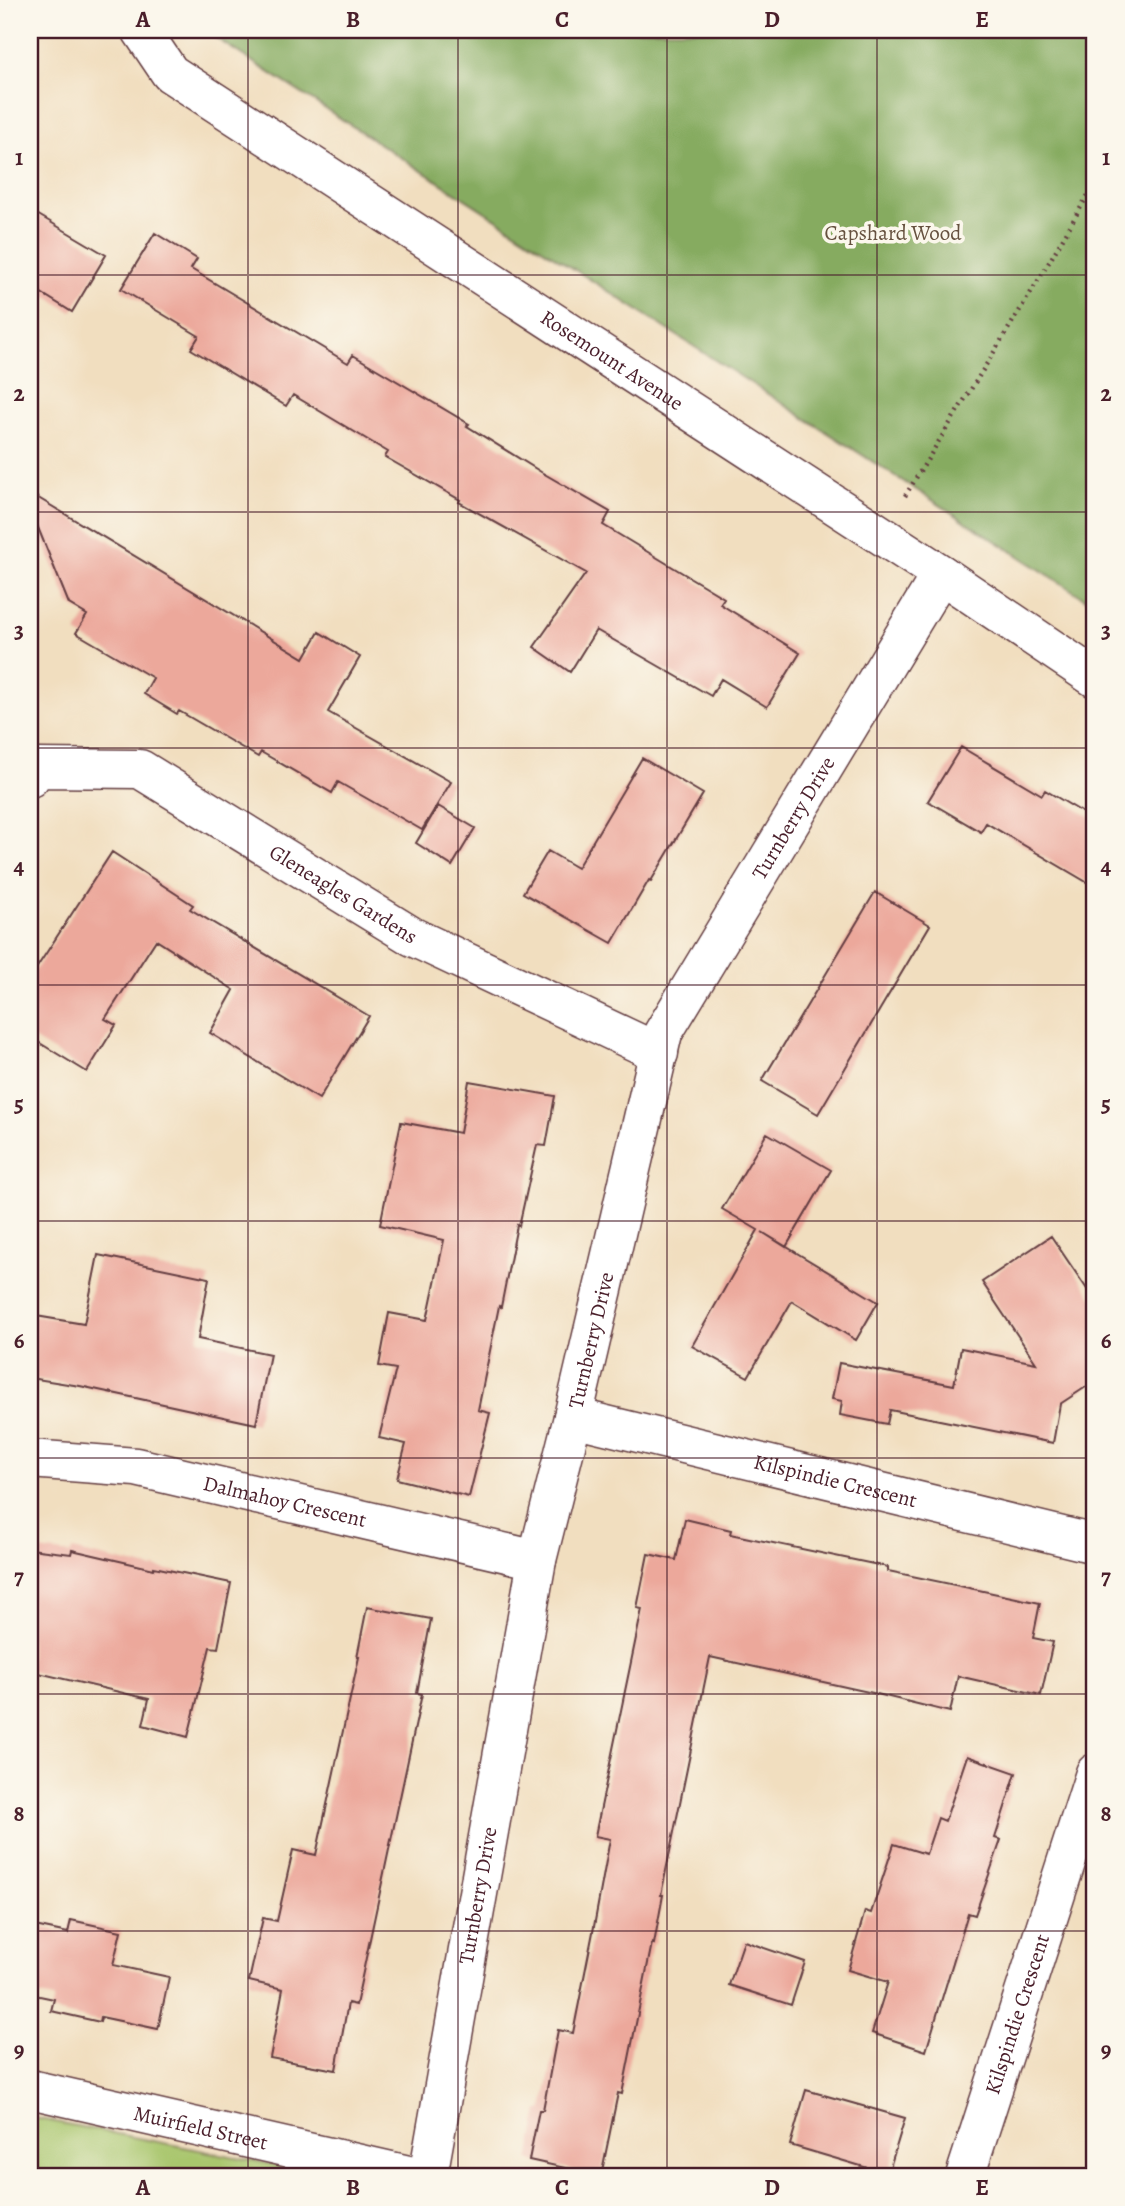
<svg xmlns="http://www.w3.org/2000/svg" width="1125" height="2206" font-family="Alegreya,serif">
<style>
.green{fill:#a9c66d;stroke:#7a724c;stroke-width:2}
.forest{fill:#86ab60;stroke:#686546;stroke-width:2}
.building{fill:#eca89b}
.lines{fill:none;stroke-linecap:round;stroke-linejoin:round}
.minor-casing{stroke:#633c41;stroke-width:41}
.path{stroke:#633c41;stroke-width:4.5;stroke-dasharray:2 5;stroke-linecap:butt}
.minor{stroke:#fff;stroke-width:38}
.grid{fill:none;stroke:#4a1f2b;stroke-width:2;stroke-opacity:0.55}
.labels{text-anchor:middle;stroke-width:7;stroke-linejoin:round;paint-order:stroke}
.park-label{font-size:21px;fill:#66513f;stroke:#fbf7ec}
.street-label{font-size:21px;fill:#4a1f2b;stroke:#fbf7ec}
.neatline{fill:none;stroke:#4a1f2b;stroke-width:2.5}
.grid-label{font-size:23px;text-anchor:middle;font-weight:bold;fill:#4a1f2b}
</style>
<rect width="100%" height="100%" fill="#fbf7ec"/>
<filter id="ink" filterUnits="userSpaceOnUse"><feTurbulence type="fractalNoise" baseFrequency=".0143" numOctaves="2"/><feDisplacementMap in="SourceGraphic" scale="14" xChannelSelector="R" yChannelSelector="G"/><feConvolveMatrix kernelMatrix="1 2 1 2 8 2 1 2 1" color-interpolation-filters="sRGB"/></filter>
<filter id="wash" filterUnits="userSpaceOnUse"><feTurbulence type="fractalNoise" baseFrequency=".00686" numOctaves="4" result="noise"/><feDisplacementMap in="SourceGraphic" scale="28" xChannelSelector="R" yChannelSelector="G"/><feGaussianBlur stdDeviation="1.57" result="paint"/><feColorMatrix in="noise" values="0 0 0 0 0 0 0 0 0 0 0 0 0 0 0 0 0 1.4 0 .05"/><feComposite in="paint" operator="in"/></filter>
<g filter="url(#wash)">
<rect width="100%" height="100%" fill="#f1debf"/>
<path class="green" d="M30 2117 328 2175V2176H30Z"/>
<path class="forest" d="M210 30H1095V605L211 35Z"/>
<g id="blocks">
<path class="building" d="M30 210 106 255 72 312 30 286Z
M155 233 197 259 191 269 348 363 353 355 469 424 467 426 541 472 610 512 603 525 724 598 720 604 800 653 767 707 721 679 711 696 596 630 570 672 534 647 586 573 459 502 460 500 385 457 388 452 293 395 286 406 191 349 199 336 121 289Z
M30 493 304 658 319 632 360 657 328 712 451 782 422 830 338 782 332 793 261 752 258 757 179 711 177 714 144 694 153 678 76 633 87 615 69 604 30 508Z
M961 747 1042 795 1045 790 1095 820V887L986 823 981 832 928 801Z
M642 758 703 794 651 881 649 880 612 943 523 893 548 851 577 868Z
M438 806 475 828 452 866 416 843Z
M112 852 193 905 190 909 369 1016 319 1099 210 1033 234 990 156 940 105 1019 116 1025 87 1072 30 1037V978Z
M875 892 930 925 818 1114 762 1081Z
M469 1081 555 1096 546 1146 537 1145 519 1226 517 1225 501 1307 499 1306 478 1410 490 1413 469 1497 397 1479 406 1444 379 1438 396 1369 379 1366 389 1313 427 1320 444 1240 380 1225 401 1122 460 1133Z
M767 1133 831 1170 786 1247 762 1232 878 1302 856 1340 792 1301 748 1377 692 1346 758 1230 722 1209Z
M1051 1236 1095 1301V1381L1060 1404 1053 1443 890 1410 887 1424 840 1415 842 1401 832 1399 839 1363 954 1385 961 1348 1036 1363 982 1282Z
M98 1255 209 1278 198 1339 270 1354 256 1424 80 1386 30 1378V1315L84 1324Z
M685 1519 731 1530 730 1534 888 1567V1571L1040 1603 1033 1638 1053 1642 1041 1695 958 1676 950 1712 873 1693 710 1657 661 1895H663L654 1944 652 1943 622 2094 618 2093 601 2176 529 2160 539 2110H543L558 2030 573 2033 593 1932 610 1839 595 1836 642 1609 637 1608 648 1554 676 1560Z
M30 1549 71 1554 72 1550 154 1569V1567L231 1583 218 1648 210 1647 188 1737 143 1725 149 1699 30 1671Z
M367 1607 431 1619 417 1693 422 1694 398 1807 356 2005 348 2003 336 2070 270 2058 283 1989 249 1981 263 1918 277 1921 293 1850 316 1855 359 1657H357Z
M967 1756 1016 1773 995 1838 1001 1840 975 1915 968 1913 926 2051 872 2033 888 1982 848 1970 865 1911 871 1913 894 1844 926 1854 938 1818 945 1821Z
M71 1920 121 1931 113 1965 169 1977 158 2029 101 2017 100 2022 51 2011 54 1999 30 1994V1925L68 1933Z
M744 1941 805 1962 791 2005 729 1985Z
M806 2090 905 2118 888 2174 790 2145Z"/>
</g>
</g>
<g filter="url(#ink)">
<use href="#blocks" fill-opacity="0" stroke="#633c41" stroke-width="2"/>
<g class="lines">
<g class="minor-casing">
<g id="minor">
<path id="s1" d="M141 30 170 73 941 574 1095 678"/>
<path id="s2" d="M30 778 37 768 140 769 413 937 659 1053"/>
<path id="s3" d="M573 1417 1095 1544"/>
<path id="s4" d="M30 1459 136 1467 537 1560"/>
<path id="s5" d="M30 2089 413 2176"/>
<path id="s6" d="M428 2176 537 1560 573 1417 663 1033 941 574"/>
<path id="s7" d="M965 2176 1095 1773"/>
</g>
</g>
<path class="path" d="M905 496 1041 276 1095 183"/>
<use href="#minor" class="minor"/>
</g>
</g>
<path class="grid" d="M248 30V2176M458 30V2176M667 30V2176M877 30V2176M30 275H1095M30 512H1095M30 748H1095M30 985H1095M30 1221H1095M30 1458H1095M30 1694H1095M30 1931H1095"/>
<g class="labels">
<g class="park-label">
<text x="893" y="240">Capshard Wood</text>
</g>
<g class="street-label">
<text dy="7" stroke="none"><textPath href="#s1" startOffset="579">Rosemount Avenue</textPath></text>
<text dy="7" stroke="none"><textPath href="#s6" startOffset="1419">Turnberry Drive</textPath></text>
<text dy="7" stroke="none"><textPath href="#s2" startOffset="354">Gleneagles Gardens</textPath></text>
<text dy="7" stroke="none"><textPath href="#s6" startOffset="852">Turnberry Drive</textPath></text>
<text dy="7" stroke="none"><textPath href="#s3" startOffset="270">Kilspindie Crescent</textPath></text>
<text dy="7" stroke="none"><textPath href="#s4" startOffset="259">Dalmahoy Crescent</textPath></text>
<text dy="7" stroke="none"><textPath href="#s6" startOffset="285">Turnberry Drive</textPath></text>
<text dy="7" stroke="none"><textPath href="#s7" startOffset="170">Kilspindie Crescent</textPath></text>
<text dy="7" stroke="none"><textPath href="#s5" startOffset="175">Muirfield Street</textPath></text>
</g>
</g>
<rect width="1125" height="2206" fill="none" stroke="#fbf7ec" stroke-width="77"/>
<rect x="38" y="38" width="1048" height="2130" class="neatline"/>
<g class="grid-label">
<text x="143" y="27">A</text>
<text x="353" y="27">B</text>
<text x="562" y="27">C</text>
<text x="772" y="27">D</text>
<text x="982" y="27">E</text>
<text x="19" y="165">1</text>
<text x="1106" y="165">1</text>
<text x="19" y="401">2</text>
<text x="1106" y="401">2</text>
<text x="19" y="638">3</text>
<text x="1106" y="638">3</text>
<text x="19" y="874">4</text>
<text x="1106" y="874">4</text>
<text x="19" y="1111">5</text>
<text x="1106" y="1111">5</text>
<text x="19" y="1348">6</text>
<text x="1106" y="1348">6</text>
<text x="19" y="1584">7</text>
<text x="1106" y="1584">7</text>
<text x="19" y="1821">8</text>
<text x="1106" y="1821">8</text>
<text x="19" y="2057">9</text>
<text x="1106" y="2057">9</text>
<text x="143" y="2195">A</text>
<text x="353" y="2195">B</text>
<text x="562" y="2195">C</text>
<text x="772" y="2195">D</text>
<text x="982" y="2195">E</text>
</g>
</svg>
